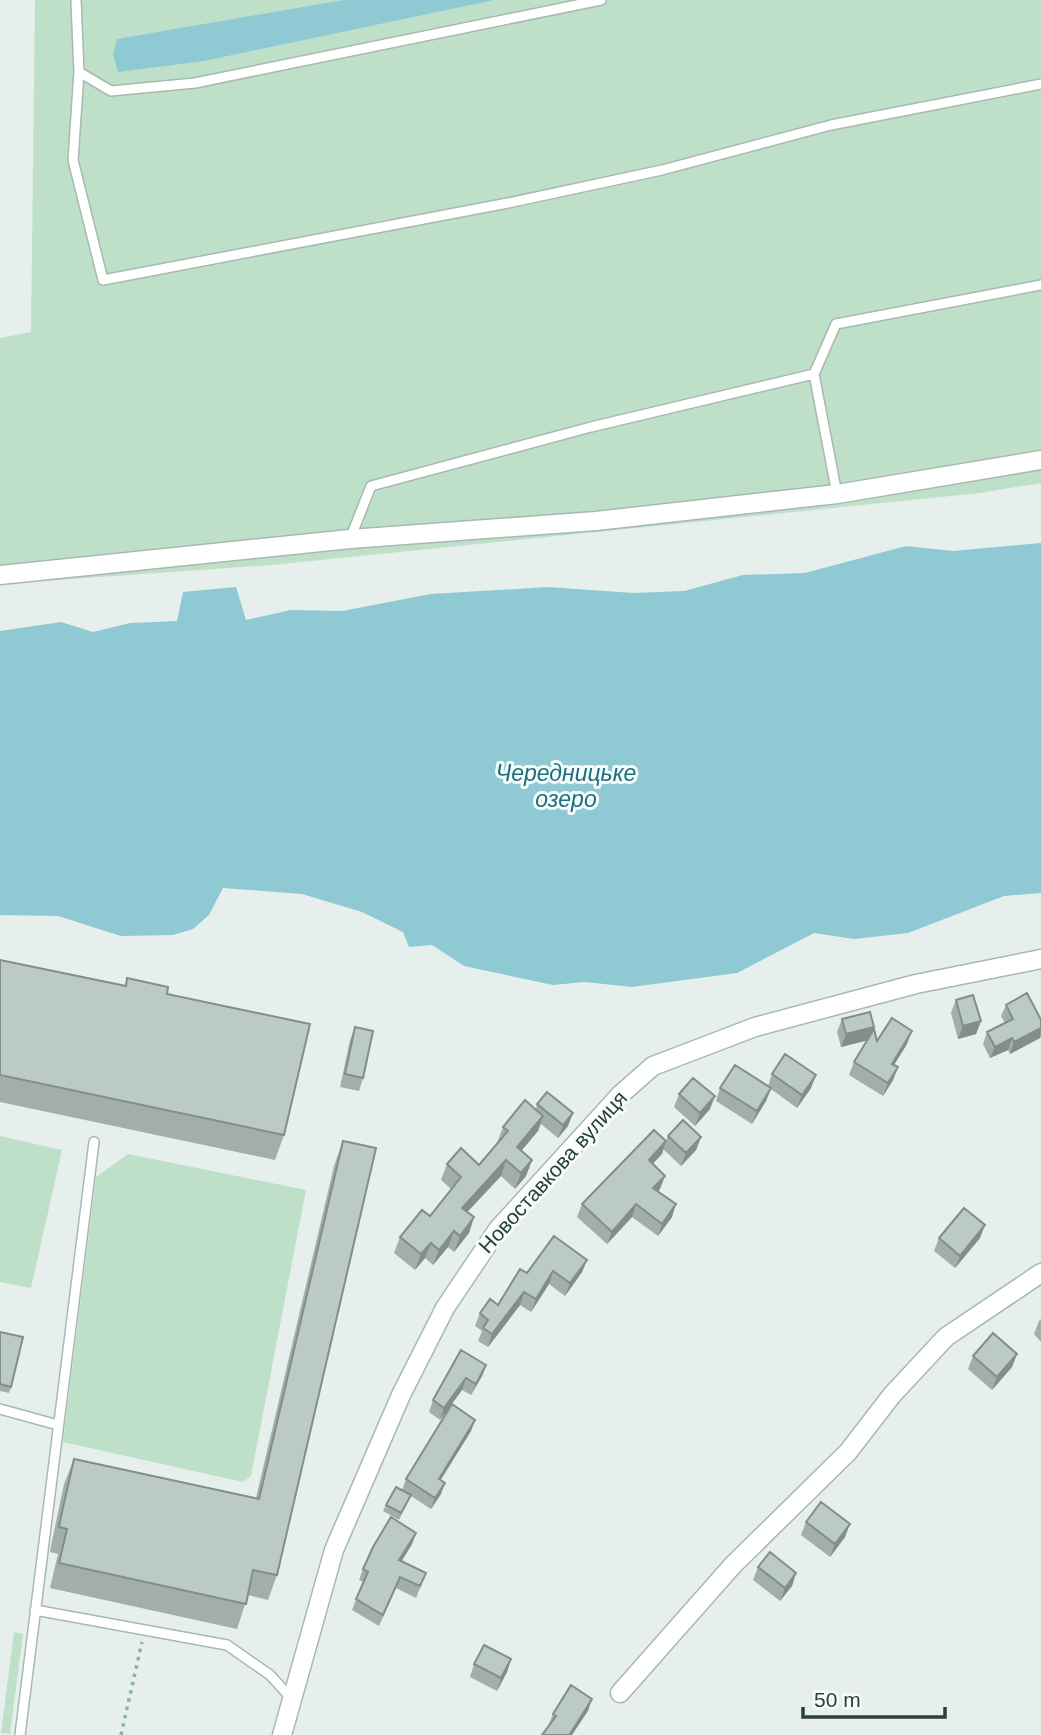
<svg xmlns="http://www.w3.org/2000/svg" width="1041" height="1735" font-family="Helvetica,sans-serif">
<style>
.green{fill:#bfe0c8}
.water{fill:#8ec9d4}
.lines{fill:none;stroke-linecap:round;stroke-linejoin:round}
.service-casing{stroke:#a8b8b2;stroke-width:12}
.minor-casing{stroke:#a8b8b2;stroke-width:21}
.path{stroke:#86b3a5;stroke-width:3.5;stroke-dasharray:3.5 5;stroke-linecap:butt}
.service{stroke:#fff;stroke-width:9}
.minor{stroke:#fff;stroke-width:18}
.wall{fill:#a1aea9}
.shaded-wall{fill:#838d89}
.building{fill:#bbcac4;stroke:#838d89;stroke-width:2}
.labels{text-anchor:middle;stroke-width:6;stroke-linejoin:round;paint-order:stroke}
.street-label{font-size:21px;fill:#24423a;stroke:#f7fbf9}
.water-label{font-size:23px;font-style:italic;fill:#1c6f80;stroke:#f7fbf9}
</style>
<rect width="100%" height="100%" fill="#e6efeb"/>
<path class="green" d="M35 0H1041V483L980 493 272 565 0 584V338L31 332Z
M0 1136 62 1150 31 1288 0 1282Z
M128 1154 306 1190 251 1476 243 1482 63 1442 96 1177Z
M14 1632 23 1634 10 1734 1 1733Z"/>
<path class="water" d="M344 0H494L204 61 118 72 113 54 117 39Z
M1041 543V893L1004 896 908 933 854 939 814 933 737 973 632 987 585 982 553 985 464 966 432 945 409 947 403 932 362 912 302 894 223 888 209 915 193 929 173 935 121 936 58 916 0 915V631L61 622 93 632 130 623 177 621 183 592 236 587 246 620 291 610 342 611 431 594 548 587 633 593 684 591 743 575 805 573 906 546 953 551Z"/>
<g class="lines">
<g class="service-casing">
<path id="service" d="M76 0 79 72 73 160 103 280 508 203 662 170 831 125 1041 84
M79 72 111 91 195 83 601 0
M814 374 837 494
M350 539 371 486 591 427 814 374 836 324 1041 285
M0 1409 58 1425
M35 1610 227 1645 270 1675 292 1699
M20 1735 94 1142"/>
</g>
<g class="minor-casing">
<path id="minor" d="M0 575 350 539 596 521 837 494 1041 460
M620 1693 733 1565 848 1452 892 1395 946 1337 1041 1273
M282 1735 334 1550 401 1395 445 1308 498 1229 620 1095 653 1066 755 1027 916 984 1041 959"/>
</g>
<path class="path" d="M121 1735 142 1642"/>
<use href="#service" class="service"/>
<use href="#minor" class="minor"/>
</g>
<path class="wall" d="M0 960 125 986 127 978 167 994 284 1135 275 1160 0 1102Z
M956 1000 981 1021 976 1034 958 1039 951 1013Z
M1006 1005 1041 1020V1036L1040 1038 1010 1054 1008 1050 990 1058 983 1044 987 1032 1005 1023 1001 1016Z
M842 1019 874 1027 871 1033 877 1041 907 1044 894 1065 898 1067 893 1080 883 1096 849 1075 854 1062 867 1040 841 1047 837 1032Z
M355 1027 363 1078 359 1091 340 1087 350 1040Z
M772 1074 811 1088 797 1108 771 1089 766 1101 752 1124 716 1101 720 1088 768 1086Z
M679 1094 710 1109 695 1126 674 1107Z
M537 1104 568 1126 558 1138 541 1124 538 1131 521 1151 532 1160 526 1176 515 1189 501 1176 467 1212 474 1217 469 1233 454 1252 448 1247 433 1265 425 1258 415 1270 394 1253 400 1237 430 1216 451 1189 441 1180 447 1164 479 1165 497 1143 503 1127 536 1109Z
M668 1136 701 1137 696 1150 681 1166 663 1149 662 1154 652 1164 660 1189 658 1191 672 1217 658 1236 632 1217 607 1244 577 1217 582 1204 666 1141Z
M343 1141 277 1575 268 1600 248 1595 237 1629 50 1588 58 1554 50 1552 51 1546 64 1484 74 1459 256 1498 334 1166Z
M939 1238H980L955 1268 934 1251Z
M587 1260 582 1272 565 1296 549 1284 531 1312 520 1305 488 1347 478 1341 482 1331 475 1326 480 1313 498 1305 527 1273Z
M1041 1319V1342L1034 1334 1039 1321Z
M0 1332 11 1387 9 1393 0 1391Z
M1017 1354 1012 1367 992 1390 968 1369 973 1356Z
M486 1365 482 1376 471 1395 462 1390 440 1420 429 1412 433 1400Z
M475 1420 471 1431 441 1480V1494L431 1509 411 1496 399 1520 383 1511 386 1505 402 1490 406 1479Z
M806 1522 845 1537 830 1557 801 1535Z
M416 1533 412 1544 402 1561 426 1573 416 1598 396 1588 379 1626 352 1610 363 1582 359 1580 363 1569Z
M758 1567 796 1573 792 1586 780 1601 753 1580Z
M511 1659 507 1672 497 1691 470 1677 474 1664Z
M588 1711 549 1726H548L553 1714Z"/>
<path class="shaded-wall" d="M981 1021 976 1034 958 1039 963 1026Z
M874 1027 869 1040 841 1047 846 1034Z
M1041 1028 1040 1038 1010 1054 1014 1042Z
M912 1031 907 1044 887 1076 892 1064Z
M1012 1038 1008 1050 990 1058 995 1047Z
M898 1067 893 1080 883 1096 888 1083Z
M816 1075 811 1088 797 1108 802 1095Z
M771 1088 766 1101 752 1124 757 1111Z
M715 1096 710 1109 695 1126 700 1113Z
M573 1113 568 1126 558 1138 563 1125Z
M543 1116 538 1131 511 1163 517 1147Z
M701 1137 696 1150 681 1166 686 1153Z
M666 1141 662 1154 644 1173 649 1160Z
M506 1160 501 1176 457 1223 462 1208Z
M532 1160 526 1176 515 1189 521 1173Z
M665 1176 660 1189 649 1200 653 1188Z
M636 1204 632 1217 607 1244 612 1232Z
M676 1204 672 1217 658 1236 662 1224Z
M474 1217 469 1233 454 1252 460 1236Z
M985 1225 980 1238 955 1268 960 1256Z
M454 1231 448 1247 433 1265 439 1250Z
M431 1243 425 1258 415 1270 421 1254Z
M587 1260 582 1272 565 1296 570 1283Z
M553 1271 549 1284 531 1312 536 1299Z
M524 1292 520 1305 488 1347 492 1334Z
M1017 1354 1012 1367 992 1390 997 1377Z
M486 1365 482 1376 471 1395 476 1384Z
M466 1378 462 1390 440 1420 444 1408Z
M475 1420 471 1431 434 1490 439 1479Z
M445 1483 441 1494 431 1509 435 1498Z
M850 1524 845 1537 830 1557 835 1544Z
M416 1533 412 1544 395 1571 399 1560Z
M796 1573 792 1586 780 1601 785 1588Z
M511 1659 507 1672 497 1691 501 1678Z
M592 1699 588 1711 572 1735H569Z"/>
<path class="building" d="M0 960 126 986 127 978 168 987 167 994 310 1024 284 1135 0 1075Z
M1027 993 1041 1020V1028L1014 1042 1012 1038 995 1047 987 1032 1013 1019 1006 1005Z
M973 995 981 1021 963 1026 956 1000Z
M870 1012 874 1027 846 1034 842 1019Z
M892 1018 912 1031 892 1064 898 1067 888 1083 854 1062 874 1029 877 1041Z
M355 1027 373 1031 363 1078 345 1074Z
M785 1054 816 1075 802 1095 772 1074Z
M735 1065 771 1088 757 1111 720 1088Z
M693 1078 715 1096 700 1113 679 1094Z
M547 1092 573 1113 563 1125 537 1104Z
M525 1100 543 1116 517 1147 532 1160 521 1173 506 1160 462 1208 474 1217 460 1236 454 1231 439 1250 431 1243 421 1254 400 1237 422 1210 430 1216 461 1177 447 1164 461 1148 479 1165 508 1131 503 1127Z
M683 1120 701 1137 686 1153 668 1136Z
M654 1130 666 1141 649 1160 665 1176 653 1188 676 1204 662 1224 636 1204 612 1232 582 1204Z
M343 1141 376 1148 277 1575 253 1570 246 1604 59 1563 67 1529 59 1527 60 1521 74 1459 259 1499Z
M964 1208 985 1225 960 1256 939 1238Z
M554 1236 587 1260 570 1283 553 1271 536 1299 524 1292 492 1334 483 1328 488 1320 480 1313 490 1299 498 1305 520 1269 527 1273Z
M0 1332 23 1337 11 1387 0 1384Z
M993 1333 1017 1354 997 1377 973 1356Z
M461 1350 486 1365 476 1384 466 1378 444 1408 433 1400Z
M452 1404 475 1420 439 1479 445 1483 435 1498 406 1479Z
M396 1487 411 1495 401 1513 386 1505Z
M821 1502 850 1524 835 1544 806 1522Z
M391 1517 416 1533 399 1560 426 1573 420 1586 400 1577 383 1615 356 1599 368 1572 363 1569 373 1547Z
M770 1552 796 1573 785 1588 758 1567Z
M484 1645 511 1659 501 1678 474 1664Z
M571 1685 592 1699 570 1734 571 1735H542L556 1716 553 1714Z"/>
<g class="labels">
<g class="street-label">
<text transform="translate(553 1172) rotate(-48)" y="7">Новоставкова вулиця</text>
</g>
<g class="water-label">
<text x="566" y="781">Чередницьке<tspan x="566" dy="26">озеро</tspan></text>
</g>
</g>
<path d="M803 1707v10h142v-10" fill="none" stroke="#24423a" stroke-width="3.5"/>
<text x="814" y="1707" font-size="21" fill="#24423a" stroke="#f7fbf9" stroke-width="5" paint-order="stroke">50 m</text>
</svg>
